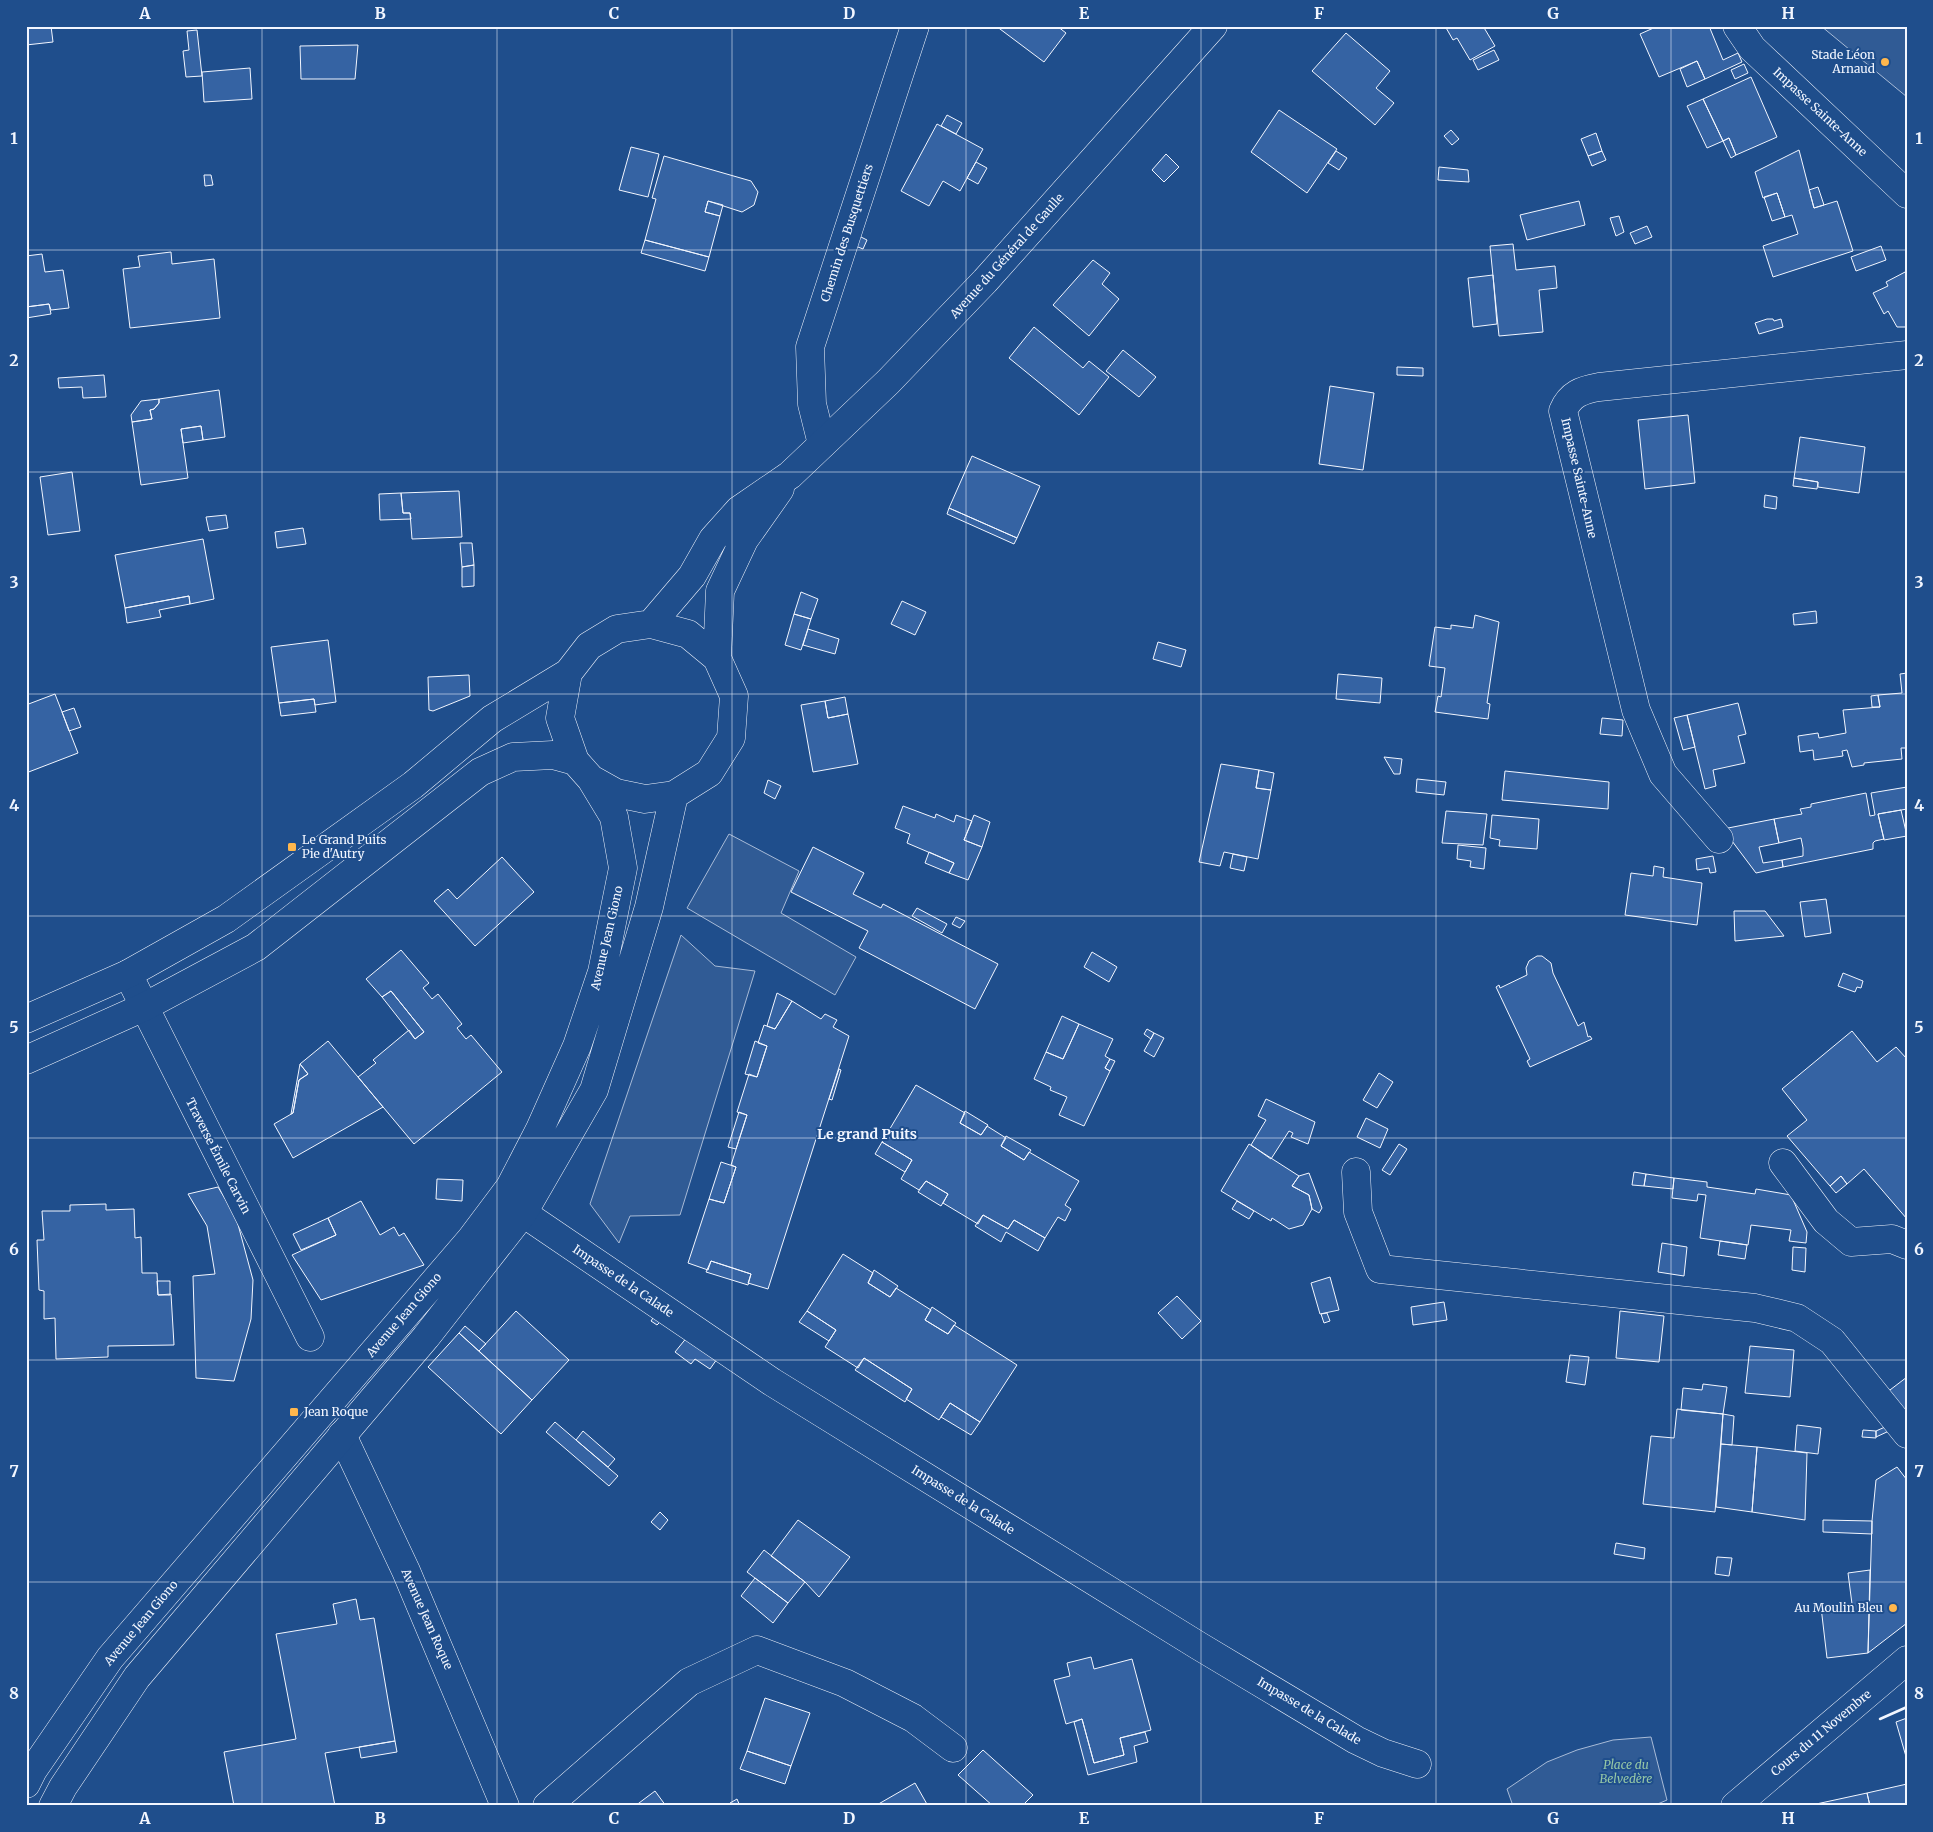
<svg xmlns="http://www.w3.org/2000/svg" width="1933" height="1832" font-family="Merriweather,serif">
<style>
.built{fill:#305b95;stroke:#a8bbd7}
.building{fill:#3563a3;stroke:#f2f6ff}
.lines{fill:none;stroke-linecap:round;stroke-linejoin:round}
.street-casing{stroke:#f2f6ff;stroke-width:29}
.secondary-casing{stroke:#f2f6ff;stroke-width:29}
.street{stroke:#1f4e8c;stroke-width:28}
.secondary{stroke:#1f4e8c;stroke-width:28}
.wall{stroke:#f2f6ff;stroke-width:2.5}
.grid{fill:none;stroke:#f2f6ff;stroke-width:1;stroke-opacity:0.55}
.poi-dot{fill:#ffb74d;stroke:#1f4e8c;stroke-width:2}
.labels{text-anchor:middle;stroke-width:4;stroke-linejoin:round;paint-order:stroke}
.poi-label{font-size:12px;fill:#f2f6ff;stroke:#1f4e8c;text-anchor:end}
.street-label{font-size:12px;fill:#f2f6ff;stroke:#1f4e8c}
.park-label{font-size:12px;font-style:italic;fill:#97c8a6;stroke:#1f4e8c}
.neighbourhood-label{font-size:14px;font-weight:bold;fill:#f2f6ff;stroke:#1f4e8c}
.neatline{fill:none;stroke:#f2f6ff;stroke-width:2}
.grid-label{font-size:16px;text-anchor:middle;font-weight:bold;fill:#f2f6ff}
</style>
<rect width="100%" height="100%" fill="#1f4e8c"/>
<path class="built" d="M1821 26H1907V97Z
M729 834 799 871 781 913 856 957 835 995 687 908Z
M681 935 715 966 755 971 680 1215 630 1216 619 1243 590 1204Z
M1651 1737 1667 1800 1653 1806H1513L1507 1789 1547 1762 1577 1750 1613 1740Z"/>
<path class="building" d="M26 26H51L53 42 26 45Z
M996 26H1057L1066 33 1044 62Z
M1445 26H1483L1495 46 1470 60 1457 38 1453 40Z
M1658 26H1709L1723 60 1738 53 1742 62 1705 79 1697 61 1659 77 1640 34Z
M197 30 202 76 186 77 183 51 189 50 187 31Z
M1346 33 1390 71 1376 88 1394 103 1375 125 1312 71Z
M358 45 355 79H301L300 46Z
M1494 50 1499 60 1478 70 1473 60Z
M1697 61 1705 79 1687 87 1680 69Z
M1744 64 1748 73 1735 79 1731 70Z
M250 68 252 99 204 102 202 72Z
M1751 77 1777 137 1736 155 1729 138 1723 141 1703 99Z
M1703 99 1723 141 1707 148 1687 106Z
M1279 110 1337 149 1307 193 1251 152Z
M947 115 962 123 956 134 941 126Z
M937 124 983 149 960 191 943 181 929 206 901 191Z
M1451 130 1459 139 1452 145 1444 136Z
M1596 133 1602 151 1588 156 1581 139Z
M1729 138 1736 155 1731 158 1723 141Z
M631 147 659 154 648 197 619 190Z
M1799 150 1814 208 1837 201 1853 251 1773 277 1763 246 1798 234 1792 215 1785 217 1777 193 1763 198 1755 172Z
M1336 151 1347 158 1339 170 1328 163Z
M1602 151 1606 160 1592 166 1588 156Z
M1166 154 1179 167 1164 182 1152 170Z
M664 156 751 181 758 192 754 205 742 212 708 201 705 212 720 216 709 257 645 240 656 199 652 198Z
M976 162 987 168 978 184 967 178Z
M1439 167 1468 170 1469 182 1438 180Z
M204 175H211L213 185 205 186Z
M1818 187 1824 205 1814 208 1809 190Z
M1777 193 1785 217 1772 221 1764 197Z
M708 201 723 205 720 216 705 212Z
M1579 201 1585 225 1527 240 1520 215Z
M1619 216 1624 232 1616 236 1610 218Z
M1647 226 1652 237 1635 244 1630 233Z
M857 235 867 240 863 249 853 245Z
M645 240 709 257 705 271 641 253Z
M1513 244 1516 270 1555 266 1557 288 1539 290 1543 332 1499 336 1490 246Z
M1881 246 1886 260 1856 271 1851 257Z
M171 252 172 264 214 259 220 318 130 328 123 269 140 267 138 256Z
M42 254 45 272 63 270 69 308 51 310 49 304 26 307V256Z
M1093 260 1110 273 1102 284 1119 299 1089 336 1053 305Z
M1907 271V327H1897L1888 311 1884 314 1873 293 1888 286 1886 282Z
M1493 275 1497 324 1473 327 1468 278Z
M49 304 51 314 26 318V307Z
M1767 319H1773L1774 321 1781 319 1783 327 1759 334 1755 323Z
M1034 327 1083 368 1089 361 1109 377 1079 415 1009 358Z
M1123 350 1156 377 1139 397 1106 371Z
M1397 367 1423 368V376L1397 375Z
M104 375 106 397 83 398 82 387 59 388 58 378Z
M1330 386 1374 393 1363 470 1319 464Z
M219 390 225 437 203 440 201 426 181 429 188 478 141 485 132 422 152 419 150 410 154 409 159 403V399Z
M159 399V403L154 409 150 410 152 419 132 422 131 415 141 401Z
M1688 415 1695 483 1645 489 1638 420Z
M201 426 203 440 183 443 181 429Z
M1800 437 1865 447 1859 493 1818 487V482L1794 478Z
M972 456 1040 486 1017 538 949 508Z
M72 472 80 531 48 535 40 477Z
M1794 478 1818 482 1817 489 1793 486Z
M459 491 462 537 412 539 410 513H403L401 493Z
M401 493 403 513H410L411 519 380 520 379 494Z
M1765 495 1777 497 1776 509 1764 507Z
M949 508 1017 538 1014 544 947 514Z
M226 515 228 528 209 531 206 517Z
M303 528 306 544 277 548 275 532Z
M203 539 214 599 190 604 189 596 125 608 115 555Z
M460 543H472L474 565 462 567Z
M474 565V586L462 587V567Z
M801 592 818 599 811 619 794 614Z
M189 596 190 604 159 610 161 617 127 623 125 608Z
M902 601 926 612 915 635 891 624Z
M1816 611 1817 623 1794 625 1793 614Z
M794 614 811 619 801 650 785 645Z
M1475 615 1499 622 1487 703 1490 704 1488 719 1435 712 1438 696 1441 697 1445 668 1429 666 1435 627 1451 629V625L1473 628Z
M808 629 839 639 835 654 803 645Z
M328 640 336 702 315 705 314 699 279 703 271 647Z
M1158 642 1186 650 1181 667 1153 659Z
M1907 673V748H1901L1902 759 1864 763V765L1852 767 1847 750 1842 751 1843 756 1814 760 1813 750 1800 752 1798 736 1818 733 1819 738 1846 733 1843 710 1880 707 1878 695 1902 693 1900 674Z
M1338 674 1382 678 1380 703 1336 699Z
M469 675 470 696 433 711 429 710 428 677Z
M55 694 78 753 26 773V705Z
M1878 695 1880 707H1872L1871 696Z
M845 697 848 714 828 718 825 701Z
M314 699 316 712 281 716 279 703Z
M825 701 828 718 848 714 858 764 813 772 801 705Z
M1738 703 1746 734 1738 736 1745 763 1713 770 1716 786 1705 789 1687 715Z
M74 708 81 727 69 731 62 712Z
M1687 715 1695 747 1683 750 1674 718Z
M1602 718 1623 720 1622 736 1600 734Z
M1384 757 1402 759 1400 774H1394Z
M1221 764 1259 770 1256 788 1271 790 1258 859 1224 852 1220 866 1199 862Z
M1259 770 1274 773 1271 790 1256 788Z
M1505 771 1609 782 1608 809 1502 800Z
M1417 779 1446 782 1444 795 1416 792Z
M768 780 781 786 775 799 764 793Z
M1907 787V809L1878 814 1884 839 1875 841 1873 843V849L1783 867 1782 860 1803 856V848L1801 838 1779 843 1774 819 1802 814 1800 809 1811 807V804L1866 793 1870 816 1875 815 1871 793Z
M903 806 935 818 936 814 954 822 956 815 972 821 964 840 982 847 968 880 949 873 954 863 907 843 910 834 895 828Z
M1901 810 1907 836 1884 840 1878 814Z
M1446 811 1487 814 1483 845 1442 843Z
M974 815 990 822 982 847 964 840Z
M1492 815 1539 819 1537 849 1499 846 1500 840 1490 838Z
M1774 819 1779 843 1759 847 1763 863 1782 860 1783 867 1756 873 1723 829Z
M1458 845 1486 848 1484 869 1470 867 1471 861 1457 859Z
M813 847 864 873 853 894 881 908 883 904 998 964 975 1009 859 948 868 931 791 892Z
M929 852 954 863 949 873 925 863Z
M1233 854 1247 857 1244 871 1230 868Z
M1713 856 1716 872 1710 873 1709 868 1697 870 1696 859Z
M502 857 534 892 475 946 434 901 448 889 457 899Z
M1654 866 1664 868 1663 877 1702 883 1697 925 1625 915 1631 873 1653 876Z
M1826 899 1831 933 1805 937 1800 902Z
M917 908 947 924 942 933 912 916Z
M1734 911H1765L1784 936 1735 941Z
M956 917 965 921 960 928 952 924Z
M401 950 429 983 423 988 432 999 438 994 462 1024 457 1028 466 1039 471 1035 502 1072 414 1144 358 1077 376 1063 373 1060 409 1030 415 1039 424 1032 391 991 382 997 366 979Z
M1092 952 1117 967 1109 982 1084 967Z
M1537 956H1542L1551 963 1553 973 1578 1026 1584 1022 1588 1037 1590 1036 1592 1039 1530 1067 1527 1061 1530 1059 1496 987 1499 985 1500 988 1527 975 1526 968 1529 961Z
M1843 973 1863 981 1861 988 1857 987 1855 992 1838 986Z
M391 991 424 1032 415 1039 382 997Z
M777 993 792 1001 775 1029 767 1026Z
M792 1001 821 1019 825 1014 837 1020 833 1027 849 1036 768 1289 748 1283 751 1274 711 1261 708 1270 688 1263 709 1199 724 1203 736 1167 731 1165 747 1115 737 1112 749 1074 757 1077 767 1046 758 1043 764 1025 775 1029Z
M1062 1016 1079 1024 1063 1059 1046 1052Z
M1079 1024 1113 1039 1105 1056 1110 1059 1105 1068 1110 1071 1084 1126 1059 1115 1067 1097 1050 1090 1051 1087 1034 1079 1046 1052 1063 1059Z
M1147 1029 1154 1033 1151 1039 1144 1034Z
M1852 1031 1877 1062 1896 1047 1907 1059V1219L1864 1169 1847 1184 1841 1176 1830 1186 1787 1136 1807 1120 1782 1089Z
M1154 1033 1164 1038 1154 1057 1144 1051Z
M328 1041 383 1107 293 1158 274 1124 293 1113 299 1080 308 1074 300 1064Z
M755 1041 767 1046 757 1077 745 1074Z
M1110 1059 1115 1061 1110 1071 1105 1068Z
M300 1064 308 1074 299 1080 293 1113 291 1114Z
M839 1069 841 1070 832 1100 829 1099Z
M1379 1073 1393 1082 1377 1108 1363 1100Z
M916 1085 965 1113 960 1123 981 1135 987 1126 1006 1138 1001 1146 1024 1160 1029 1152 1079 1181 1065 1205 1071 1209 1065 1221 1058 1217 1045 1238 1014 1220 1008 1229 983 1215 978 1224 943 1203 948 1194 926 1181 919 1190 901 1179 912 1160 882 1142Z
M1266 1099 1315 1122 1308 1144 1291 1137 1293 1133 1289 1131 1271 1159 1251 1145 1266 1120 1258 1116Z
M965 1111 988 1125 981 1135 960 1123Z
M739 1112 747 1115 736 1149 728 1147Z
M1366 1118 1388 1129 1380 1148 1357 1137Z
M1006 1136 1031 1150 1024 1160 1001 1146Z
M882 1142 912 1160 905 1172 875 1154Z
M1249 1144 1299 1176 1292 1186 1309 1195 1312 1209 1303 1225 1289 1229 1272 1218 1271 1221 1221 1191Z
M1399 1144 1407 1149 1390 1175 1382 1170Z
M721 1162 736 1167 724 1203 709 1199Z
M1634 1172 1646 1174 1644 1186 1632 1185Z
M1309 1173 1322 1208 1319 1213 1312 1209 1309 1195 1292 1186 1299 1176Z
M1646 1174 1674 1178 1673 1189 1644 1186Z
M1841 1176 1847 1184 1836 1193 1830 1186Z
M1674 1178 1707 1182V1187L1755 1194 1756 1189 1791 1195 1807 1232 1806 1243 1789 1241 1791 1230 1751 1225 1748 1245 1700 1238 1706 1195 1698 1194 1697 1201 1672 1198Z
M437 1179 463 1180 462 1201 436 1199Z
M926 1181 948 1194 941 1206 918 1192Z
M218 1187 236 1217 253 1280 251 1319 234 1381 196 1378 193 1276 215 1274 207 1226 188 1194Z
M361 1201 380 1235 394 1227 399 1236 404 1233 424 1265 321 1300 292 1255 336 1235 328 1218Z
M1237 1201 1254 1211 1249 1219 1232 1209Z
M106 1204V1210L134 1209 135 1238 141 1237 142 1273H157L158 1295 171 1294 174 1345 108 1346V1357L56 1359 55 1318 44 1319V1291L39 1290 37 1240H44L42 1211H70V1205Z
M983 1215 1008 1229 1014 1220 1045 1238 1038 1251 1006 1232 1001 1242 975 1226Z
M328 1218 336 1235 301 1250 293 1234Z
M1720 1241 1747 1245 1745 1259 1718 1255Z
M1662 1243 1687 1247 1684 1276 1658 1272Z
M1793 1247 1806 1248 1805 1272 1792 1270Z
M843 1254 873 1273 868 1283 890 1297 896 1288 931 1310 925 1320 948 1334 954 1325 1017 1365 980 1422 950 1403 939 1420 906 1399 912 1389 864 1358 858 1368 825 1347 836 1330 807 1311Z
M711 1261 751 1274 748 1285 706 1272Z
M874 1270 898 1286 890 1297 868 1283Z
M1330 1277 1339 1310 1320 1314 1311 1283Z
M157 1281H170V1295H158Z
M1177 1296 1201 1321 1182 1339 1158 1313Z
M1444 1302 1447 1320 1413 1325 1411 1307Z
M932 1307 956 1323 948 1334 925 1320Z
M516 1311 569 1360 532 1400 479 1351Z
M807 1311 836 1330 829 1341 799 1322Z
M1620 1311 1664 1316 1659 1362 1616 1358Z
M1327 1313 1330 1321 1324 1323 1321 1314Z
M655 1315 662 1320 657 1325 651 1321Z
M465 1326 486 1344 479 1351 459 1333Z
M459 1333 532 1400 501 1434 428 1367Z
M688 1336 717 1359 710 1369 695 1359 691 1364 675 1352Z
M1750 1346 1794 1350 1790 1397 1745 1393Z
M1570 1355 1589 1357 1585 1385 1566 1382Z
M864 1358 912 1389 905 1402 855 1370Z
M1907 1377V1408L1902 1412 1886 1393Z
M1703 1384 1727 1387 1723 1414 1681 1410 1683 1388 1702 1390Z
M950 1403 980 1422 971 1435 941 1417Z
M1677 1409 1723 1414 1715 1512 1643 1504 1651 1436 1674 1438Z
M1723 1414 1734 1416 1732 1445 1721 1444Z
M555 1422 618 1476 609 1486 546 1432Z
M1797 1425 1821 1428 1818 1454 1795 1451Z
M1885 1427 1889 1431 1876 1437V1431Z
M1863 1430 1876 1431V1438L1862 1437Z
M583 1431 615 1459 608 1467 576 1440Z
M1721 1444 1757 1447 1752 1512 1716 1507Z
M1757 1447 1807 1453 1805 1520 1752 1512Z
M1897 1467 1907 1480V1623L1868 1653 1872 1521 1876 1480Z
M660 1512 668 1520 660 1530 651 1522Z
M798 1520 850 1557 819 1597 805 1582 771 1556Z
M1823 1520 1872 1521V1534L1823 1532Z
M1616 1543 1645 1548 1644 1559 1614 1554Z
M764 1550 805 1582 788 1603 747 1572Z
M1717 1557 1732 1558 1729 1576 1715 1574Z
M1870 1570 1868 1653 1827 1658 1821 1607 1852 1604 1848 1573Z
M755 1578 788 1603 773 1623 741 1596Z
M356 1599 360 1620 374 1618 395 1741 325 1753 335 1806H234L224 1752 296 1739 276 1634 337 1624 333 1604Z
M1091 1657 1094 1669 1132 1659 1151 1730 1120 1738 1124 1755 1094 1763 1082 1719 1066 1724 1054 1680 1070 1676 1067 1663Z
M765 1698 810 1713 791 1766 747 1751Z
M1907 1718V1760L1896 1722Z
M1082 1719 1094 1763 1124 1755 1120 1738 1145 1732 1148 1742 1134 1746 1137 1762 1088 1775 1074 1722Z
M395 1741 397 1752 361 1758 359 1747Z
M983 1750 1033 1795 1022 1806H993L958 1775Z
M747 1751 791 1766 785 1784 740 1769Z
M915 1783 928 1806H875Z
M1907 1784V1806H1870L1867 1793Z
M655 1791 666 1806H635Z
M1867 1793 1870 1806H1807Z
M737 1799 740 1806H732L730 1803Z"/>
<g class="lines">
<g class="street-casing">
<path id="street" d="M1737 26 1752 48 1907 194
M822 444 812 404 810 347 915 26
M1719 839 1663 774 1636 710 1563 411C1570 394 1582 390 1599 387L1907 355
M128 974 310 1337
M1783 1163 1826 1221 1851 1242 1892 1239 1907 1245
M1356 1172 1358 1212 1380 1269 1755 1308 1797 1318 1832 1341 1907 1434
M523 1213 772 1382 1199 1646 1356 1740 1383 1753 1417 1764
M342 1435 406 1571 505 1806
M547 1806 689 1682 757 1650 845 1683 913 1718 953 1748
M1735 1806 1907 1660"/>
</g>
<g class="secondary-casing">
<path id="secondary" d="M651 624 692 576 713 539 739 510 790 475 888 382 985 281 1213 26
M717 658 720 591 744 540 780 489
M26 1019 128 974 226 919 413 785 492 719 568 673 589 646 617 629 651 624 688 634 717 658 734 696 731 738 709 773 674 795 645 799 616 793 591 779 575 761 560 718 568 673
M26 1060 144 1007 256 947 480 772 513 757 553 755 575 761
M26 1784 33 1770 110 1658 471 1239 510 1187 540 1129 577 1046 602 972 623 868 614 817 591 779
M53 1806 63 1787 137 1677 426 1337 523 1213 594 1090 649 907 674 795"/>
</g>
<use href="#street" class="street"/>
<use href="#secondary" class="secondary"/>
<path class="wall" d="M1880 1719 1907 1707"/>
</g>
<path class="grid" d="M262 26V1806M497 26V1806M732 26V1806M966 26V1806M1201 26V1806M1436 26V1806M1671 26V1806M26 250H1907M26 472H1907M26 694H1907M26 916H1907M26 1138H1907M26 1360H1907M26 1582H1907"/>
<g class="poi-dot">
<circle cx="1885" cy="62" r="5"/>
<rect x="287" y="842" width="10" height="10" rx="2.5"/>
<rect x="289" y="1407" width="10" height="10" rx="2.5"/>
<circle cx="1893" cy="1608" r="5"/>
</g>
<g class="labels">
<g class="poi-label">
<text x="1875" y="59">Stade Léon<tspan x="1875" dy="14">Arnaud</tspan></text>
<text x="302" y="844" text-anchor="start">Le Grand Puits<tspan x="302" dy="14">Pie d'Autry</tspan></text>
<text x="304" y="1416" text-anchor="start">Jean Roque</text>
<text x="1883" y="1612">Au Moulin Bleu</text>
</g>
<g class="street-label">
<text transform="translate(1820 112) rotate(43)" y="4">Impasse Sainte-Anne</text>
<text transform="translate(847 233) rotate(-72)" y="4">Chemin des Busquettiers</text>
<text transform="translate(1007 256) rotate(-48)" y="4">Avenue du Général de Gaulle</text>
<text transform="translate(1579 478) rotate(77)" y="4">Impasse Sainte-Anne</text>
<text transform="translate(607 938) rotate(-77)" y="4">Avenue Jean Giono</text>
<text transform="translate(218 1156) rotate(63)" y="4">Traverse Émile Carvin</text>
<text transform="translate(623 1281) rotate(34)" y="4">Impasse de la Calade</text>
<text transform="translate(404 1315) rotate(-49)" y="4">Avenue Jean Giono</text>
<text transform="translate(963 1500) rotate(32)" y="4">Impasse de la Calade</text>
<text transform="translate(427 1619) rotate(66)" y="4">Avenue Jean Roque</text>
<text transform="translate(141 1623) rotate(-50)" y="4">Avenue Jean Giono</text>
<text transform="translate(1309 1711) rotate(31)" y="4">Impasse de la Calade</text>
<text transform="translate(1821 1733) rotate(-40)" y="4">Cours du 11 Novembre</text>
</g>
<g class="park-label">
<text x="1626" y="1769">Place du<tspan x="1626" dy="14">Belvedère</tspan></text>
</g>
<g class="neighbourhood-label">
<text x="867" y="1139">Le grand Puits</text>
</g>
</g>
<rect width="1933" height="1832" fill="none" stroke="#1f4e8c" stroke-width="55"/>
<rect x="28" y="28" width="1878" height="1776" class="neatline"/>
<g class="grid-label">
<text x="145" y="19">A</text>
<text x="380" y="19">B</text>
<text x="614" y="19">C</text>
<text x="849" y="19">D</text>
<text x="1084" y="19">E</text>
<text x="1319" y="19">F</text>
<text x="1553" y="19">G</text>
<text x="1788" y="19">H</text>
<text x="14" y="144">1</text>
<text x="1919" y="144">1</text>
<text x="14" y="366">2</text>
<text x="1919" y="366">2</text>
<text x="14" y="588">3</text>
<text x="1919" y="588">3</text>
<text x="14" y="811">4</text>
<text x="1919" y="811">4</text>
<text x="14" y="1033">5</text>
<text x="1919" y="1033">5</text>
<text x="14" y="1255">6</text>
<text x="1919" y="1255">6</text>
<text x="14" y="1477">7</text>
<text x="1919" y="1477">7</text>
<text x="14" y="1699">8</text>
<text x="1919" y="1699">8</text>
<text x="145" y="1824">A</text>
<text x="380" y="1824">B</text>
<text x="614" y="1824">C</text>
<text x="849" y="1824">D</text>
<text x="1084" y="1824">E</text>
<text x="1319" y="1824">F</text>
<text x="1553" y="1824">G</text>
<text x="1788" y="1824">H</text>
</g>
</svg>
